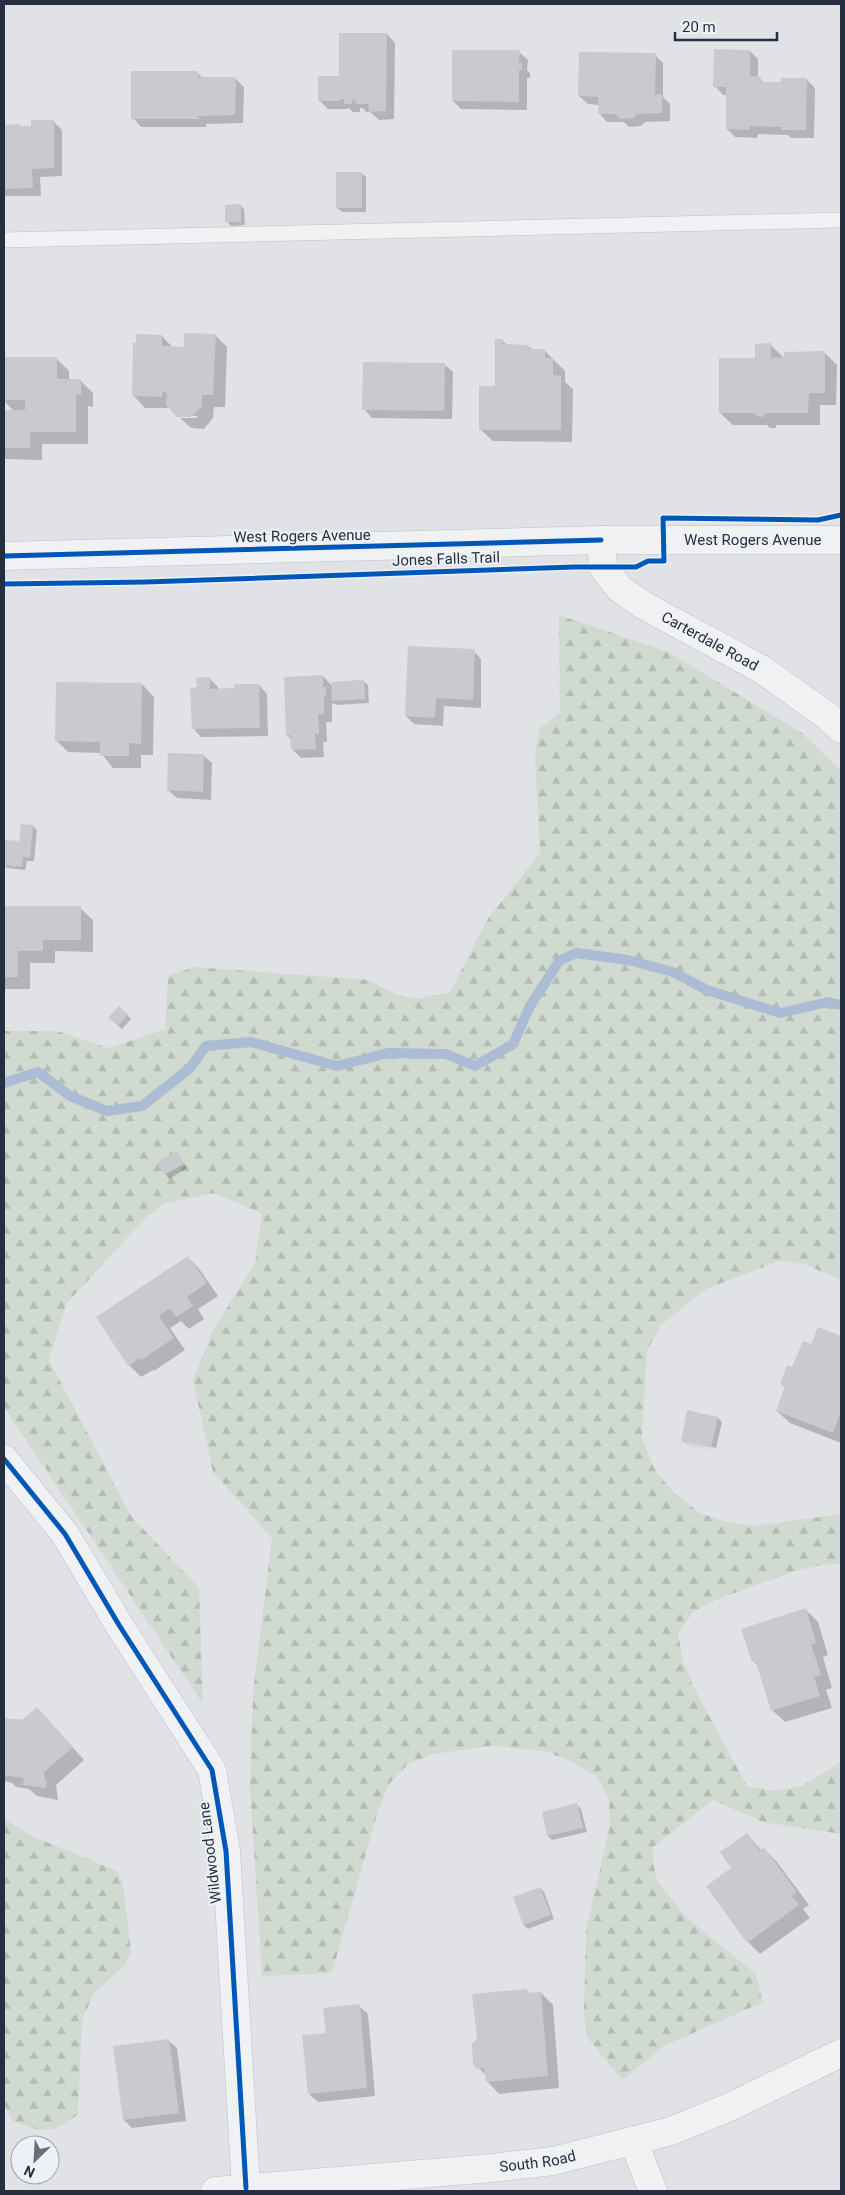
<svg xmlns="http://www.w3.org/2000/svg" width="845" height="2195" font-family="Roboto,sans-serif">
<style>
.forest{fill:url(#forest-firs)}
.shadow{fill:#0003}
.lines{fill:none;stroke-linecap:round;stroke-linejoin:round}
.stream{stroke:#acbcd4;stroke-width:10}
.building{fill:#c9cace}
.service-casing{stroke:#bfc0c4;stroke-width:16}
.minor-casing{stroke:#bfc0c4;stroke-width:29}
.tertiary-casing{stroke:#bfc0c4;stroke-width:29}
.service{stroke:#f0f1f3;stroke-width:15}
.minor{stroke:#f0f1f3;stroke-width:28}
.tertiary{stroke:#f0f1f3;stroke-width:28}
.cycleway-casing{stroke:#edf1f6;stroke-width:8}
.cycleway{stroke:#0057b8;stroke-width:5}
.labels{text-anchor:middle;stroke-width:4;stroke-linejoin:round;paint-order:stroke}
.street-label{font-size:15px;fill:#262e41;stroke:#edf1f6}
</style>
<defs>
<pattern id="forest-firs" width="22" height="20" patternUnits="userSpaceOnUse" patternTransform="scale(1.25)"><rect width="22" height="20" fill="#d0dad0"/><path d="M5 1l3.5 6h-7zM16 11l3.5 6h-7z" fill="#b2bbb4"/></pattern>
</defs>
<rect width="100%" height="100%" fill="#e1e2e6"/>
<path class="forest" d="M559 615 668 652 802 733 841 771V1280L804 1264 779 1261 704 1290 661 1325 647 1350 642 1438 655 1470 674 1493 700 1513 727 1522 754 1526 841 1514V1564L821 1565 795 1571 718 1599 693 1612 678 1634 683 1661 694 1688 747 1786 775 1791 802 1786 841 1762V1834L763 1822 713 1800 652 1848 656 1879 687 1918 756 1974 763 2002 664 2046 622 2080 587 2037 584 2012 586 1930 610 1825 609 1798 596 1776 570 1761 545 1751 491 1746 433 1754 408 1764 389 1784 378 1811 332 1973 262 1976 250 1788 253 1692 272 1538 213 1472 193 1380 212 1332 255 1263 262 1214 214 1193 162 1204 140 1224 66 1304 49 1360 131 1516 199 1588 203 1704 4 1407V1031H57L108 1048 165 1029 168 976 194 967 370 980C402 1000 413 1002 450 992L487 920 540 853 535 756 539 729 560 712Z
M4 1819 34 1837 117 1871 123 1884 131 1952 125 1965 93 1994 82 2021 78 2115 54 2129 38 2130 13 2121 4 2105Z"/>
<path class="shadow" d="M387 34 395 43 394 119 379 120 370 112H366L363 108H360V112H353L348 107V109H328L320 101 340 77Z
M750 51 758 59V78L765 83H782L806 79 815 88 814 138H791L788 135 758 134 757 138 735 137 727 129V95H723L715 86Z
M519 52 528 60 527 70 530 73V78H527V110L461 109 453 101Z
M655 55 663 63V97L670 104V121L645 122 641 126 629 127 624 122H607L599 113V105L588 104 579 96Z
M197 73 203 78H235L244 87 243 123 206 124V127H141L133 118Z
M54 122 62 130V176L40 177 41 196H6L4 194V126L19 125 21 127H32Z
M361 173 366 177V212H342L337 208Z
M240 205 244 209 245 225 231 226 227 221Z
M215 335 227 347 225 407H214L213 418 204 429 191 428 180 418H197V416L178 415 171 408H145L133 395 162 336 173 348H185Z
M502 340 508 346H528L533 350H544L565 371V382L573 389 572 442 493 441 480 429 497 388Z
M770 344 785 359 824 352 837 365 836 405H820V425H776V428H770L767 425H733L720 413 757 359Z
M4 358 57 359 69 371V381H81L93 393V407L88 406V444H42V460L4 459V411H14L4 401Z
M444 364 453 372 452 419 372 418 364 409Z
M473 650 481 659V708L444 706 443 726 414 724 406 716Z
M323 676 332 686 363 681 368 685 369 703 337 705 332 703V722H326L327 742H323L324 757 301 758 292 749 291 739 287 735Z
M209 678 218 687V690H235L259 685 267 694 268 736 201 737 193 728 198 689Z
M142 684 154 697 153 755H141V768H113L101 753 68 752 56 740Z
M203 755 212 763 211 800 177 798 168 790Z
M22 825 33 826 37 830 34 861H27L25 870 7 868 4 865 5 841 20 842Z
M4 907 80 908 93 920V952L55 951V963H30V989H4Z
M127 1015 131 1019 122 1029 114 1022Z
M176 1153 187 1168 169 1179 159 1164Z
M188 1257 200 1270 218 1296 198 1309 204 1319 189 1329 181 1321 170 1328 185 1350 154 1371 153 1370 141 1377 129 1365Z
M819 1328 841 1337V1443L790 1423 777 1411 786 1388 781 1384 812 1346Z
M688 1412 718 1418 722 1422 716 1448 685 1440V1443L715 1451 686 1444 682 1440Z
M805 1609 818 1622 828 1655 823 1657 832 1688 826 1690 832 1708 785 1722 772 1710 760 1668 753 1661Z
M4 1719 49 1721 84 1760 56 1785 58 1800 37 1796 29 1789 16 1787 12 1783 4 1781Z
M577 1805 581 1809 587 1832 552 1840 548 1836 543 1813Z
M747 1834 762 1851 764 1849 776 1861 809 1905 803 1909 810 1918 760 1954 748 1942 733 1868Z
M540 1888 544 1892 554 1919 528 1929 524 1925 515 1898Z
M526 1990 530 1994 541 1993 553 2005 559 2088 499 2094 487 2081 486 2075 474 2064Z
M359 2006 368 2014 375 2096 318 2102 309 2094 327 2034Z
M168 2040 177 2048 186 2121 132 2128 124 2120Z"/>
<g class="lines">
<path class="stream" d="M4 1083 38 1072 70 1096 107 1111 142 1106 189 1069 206 1046 251 1042 337 1066 388 1053 446 1054 475 1066 513 1044 530 1006 559 961 576 953 628 960 673 972 707 990 780 1013 828 1002 841 1005"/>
</g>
<path class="building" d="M339 33H387L386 111 369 112 368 104H356V101L352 100V104H344V99H340V101H318V76H339Z
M714 49 750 50V76L761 77V82H781V78H807L806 130H782V127L750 126 749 130 726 129V87H713Z
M452 50H520L519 63H522V70H519V102L452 101Z
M579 52 656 53 655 95 662 94V113L637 114 633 118 620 119 615 114H598V97L578 96Z
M131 71H198V77H236L235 115 198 116 199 119H131Z
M31 120H54V168L32 169 33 188 4 189V125L20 124V126H31Z
M336 172H362V208H336Z
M241 204V222H225V205Z
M184 333 216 334 213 395H202V406L191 417H177L166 405 167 393 162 392V397L132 396 133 343H136V334L162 335V346L184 347Z
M495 339H503V344L529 345V349H545V358H553V375L561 376V430H479V386H495Z
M771 343V358L784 357V352L825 351V393H809L808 413H764V417L756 416V413H719V358H755V344Z
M4 357H57V379H81V395H76V432H30V448H4V410H25V400H4Z
M363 362 445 363 444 411 362 410Z
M408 646 475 649 473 700 436 698 435 718 405 716Z
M323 675V687H326V695H324V714H318L319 734H315L316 749 291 750 290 735H286L284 677Z
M210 677V689L234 688V684H259L260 728 192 729 190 688 197 687 196 678Z
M360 680H364L365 699 332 701 331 682Z
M56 682 142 683 141 744 129 743V756H100V742L55 741Z
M168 753 204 754 203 792 167 790Z
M21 824 33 825 30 858 23 857 22 867 4 865V840L19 841Z
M4 906H81V940H43V951H18V977H4Z
M119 1006 128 1014 118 1026 108 1018Z
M176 1151 184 1164 164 1175 157 1163Z
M188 1256 207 1283 187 1297 193 1306 176 1317 170 1308 159 1316 174 1338 141 1360 140 1358 128 1366 96 1317Z
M818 1327 841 1336V1411L833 1433 776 1411 785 1386 780 1384 787 1365 792 1367 803 1341 811 1344Z
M687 1410 718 1417 711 1448 681 1441Z
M806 1608 816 1643 811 1644 821 1675 814 1677 820 1696 771 1711 756 1662H752L741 1629Z
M37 1707 73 1747 44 1772 45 1780 47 1781 46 1788 23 1785 24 1778 4 1775V1718L22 1720Z
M577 1803 583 1828 547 1836 542 1812Z
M747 1833 760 1851 764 1847 797 1892 792 1896 799 1905 747 1943 706 1886 731 1868 720 1852Z
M540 1887 551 1915 523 1925 513 1897Z
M527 1989V1993L541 1992 548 2076 486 2082 484 2068 477 2069 473 2064 472 2044 477 2039 472 1994Z
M360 2004 367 2088 308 2094 302 2035 326 2033 323 2008Z
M169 2039 179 2113 123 2120 113 2046Z"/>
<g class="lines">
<g class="service-casing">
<path id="service" d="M4 240 841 220"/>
</g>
<g class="minor-casing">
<g id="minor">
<path id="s1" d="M601 540 603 567 620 589 643 605 761 669 826 715 841 729"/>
<path d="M4 1459 65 1534 119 1625 212 1770 226 1851 246 2188"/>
<path d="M633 2140 653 2191"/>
<path id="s2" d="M215 2191 492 2168 553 2161 671 2131 732 2106 841 2053"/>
</g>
</g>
<g class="tertiary-casing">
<g id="tertiary">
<path id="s3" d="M4 556 601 540H841"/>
</g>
</g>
<use href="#service" class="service"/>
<use href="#minor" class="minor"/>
<use href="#tertiary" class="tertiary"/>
<g class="cycleway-casing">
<path id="cycleway" d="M4 556 601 540
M4 584 146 582 574 567H636L648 561H664L663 518 818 520 841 515
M4 1459 65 1534 119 1625 212 1770 226 1851 246 2188"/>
</g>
<use href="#cycleway" class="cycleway"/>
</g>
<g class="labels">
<g class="street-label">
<text transform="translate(302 536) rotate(-1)" y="5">West Rogers Avenue</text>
<text dy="5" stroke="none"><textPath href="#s3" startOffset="749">West Rogers Avenue</textPath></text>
<text transform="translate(446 559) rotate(-2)" y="5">Jones Falls Trail</text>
<text dy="5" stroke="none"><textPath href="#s1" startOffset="159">Carterdale Road</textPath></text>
<text transform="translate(210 1853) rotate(-97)" y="5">Wildwood Lane</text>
<text dy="5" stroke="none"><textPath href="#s2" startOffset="324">South Road</textPath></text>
</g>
</g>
<rect width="845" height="2195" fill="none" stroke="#262e41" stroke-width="10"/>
<g transform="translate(35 2160) rotate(205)"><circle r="24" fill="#edf1f6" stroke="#9da3ae"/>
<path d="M0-4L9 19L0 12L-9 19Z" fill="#676d7b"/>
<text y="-8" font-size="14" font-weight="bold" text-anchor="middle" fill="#262e41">N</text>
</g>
<path d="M675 32v8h102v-8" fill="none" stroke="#262e41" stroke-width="2.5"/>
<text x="682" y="32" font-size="15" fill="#262e41" stroke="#edf1f6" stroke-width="4" paint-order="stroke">20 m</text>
</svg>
